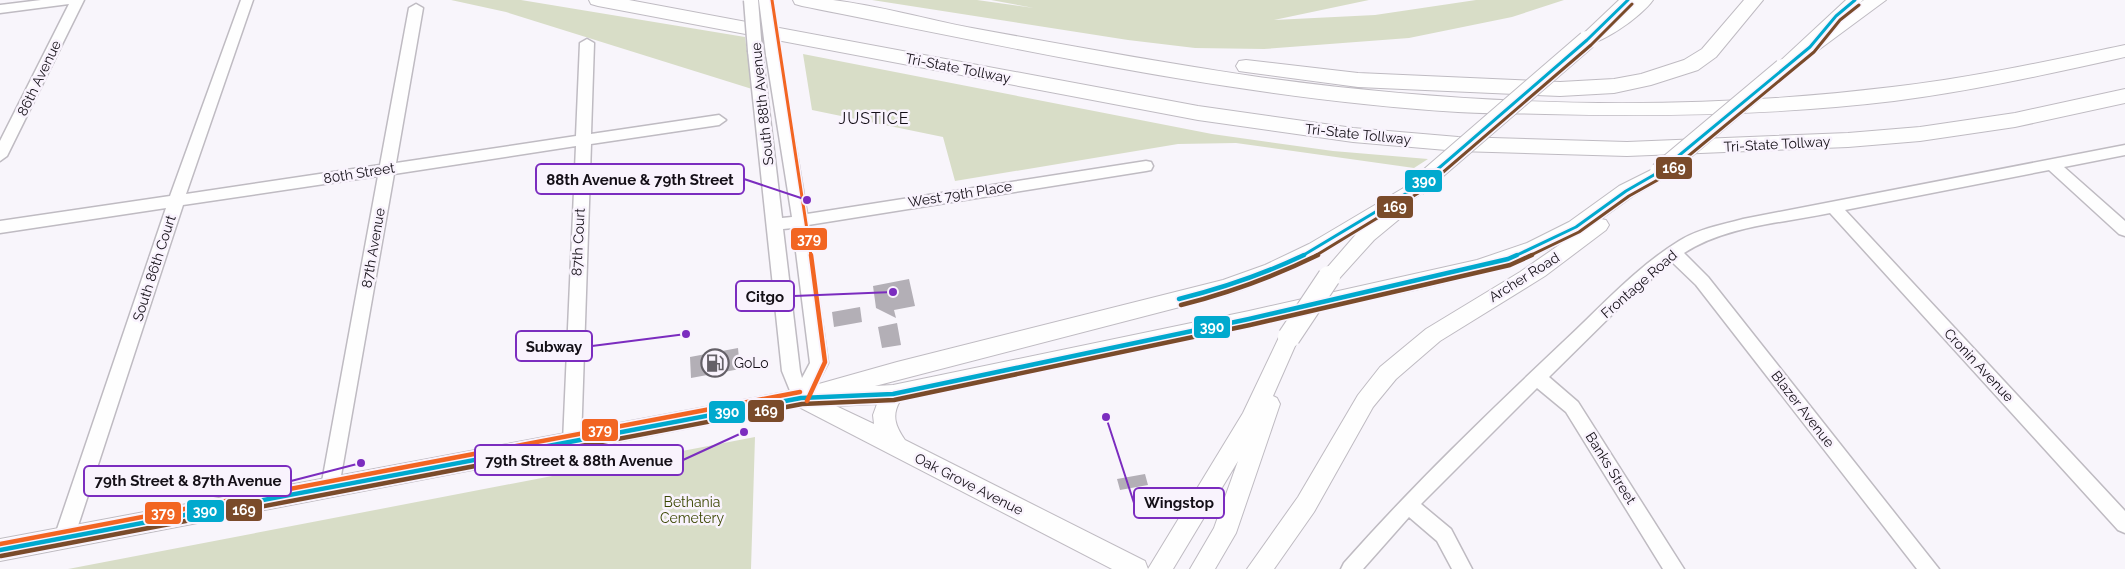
<svg xmlns="http://www.w3.org/2000/svg" width="2125" height="569" font-family="Raleway,sans-serif">
<style>
.green{fill:#d8ddc7}
.building{fill:#b3afb6}
.lines{fill:none;stroke-linecap:round;stroke-linejoin:round}
.minor-casing{stroke:#bfbbc2;stroke-width:3}
.major-casing{stroke:#bfbbc2;stroke-width:2}
.highway-casing{stroke:#bfbbc2;stroke-width:2}
.minor{fill:#fefefe;fill-rule:evenodd}
.major{fill:#fefefe;fill-rule:evenodd}
.highway{fill:#fefefe;fill-rule:evenodd}
.minor-bridge-casing{stroke:#bfbbc2;stroke-width:17;stroke-linecap:butt}
.major-bridge-far1-casing{stroke:#bfbbc2;stroke-width:20;stroke-linecap:butt}
.major-bridge-casing{stroke:#bfbbc2;stroke-width:24;stroke-linecap:butt}
.minor-bridge{stroke:#fefefe;stroke-width:14}
.major-bridge-far1{stroke:#fefefe;stroke-width:18}
.major-bridge{stroke:#fefefe;stroke-width:22}
.bus-1-far1-casing{stroke:#f9f3fd;stroke-width:6}
.bus-1-casing{stroke:#f9f3fd;stroke-width:8}
.bus-2-far1-casing{stroke:#f9f3fd;stroke-width:6}
.bus-2-casing{stroke:#f9f3fd;stroke-width:8}
.bus-3-far1-casing{stroke:#f9f3fd;stroke-width:6}
.bus-3-casing{stroke:#f9f3fd;stroke-width:8}
.bus-1-far1{stroke:#00a9ce;stroke-width:3}
.bus-1{stroke:#00a9ce;stroke-width:4.5}
.bus-2-far1{stroke:#7a4b2a;stroke-width:3}
.bus-2{stroke:#7a4b2a;stroke-width:4.5}
.bus-3-far1{stroke:#f26522;stroke-width:3}
.bus-3{stroke:#f26522;stroke-width:4.5}
.labels{text-anchor:middle;stroke-width:5;stroke-linejoin:round;paint-order:stroke}
.street-label{font-size:14px;fill:#140f17;stroke:#f9f3fd}
.poi-label{font-size:14px;fill:#140f17;stroke:#f9f3fd;text-anchor:start}
.park-label{font-size:14px;fill:#3b4702;stroke:#f9f3fd}
.quarter-label{font-size:16px;letter-spacing:1px;fill:#140f17;stroke:#f9f3fd}
.leader{fill:none;stroke:#7b2cbf;stroke-width:2}
.callout-dot{fill:#7b2cbf;stroke:#f9f3fd;stroke-width:2}
.callout{fill:#f9f3fd;stroke:#7b2cbf;stroke-width:2}
.callout-label{font-size:15px;text-anchor:middle;font-weight:bold;fill:#140f17}
.line-badge{stroke:#f9f3fd;stroke-width:2}
.badge-label{font-size:14px;text-anchor:middle;font-weight:bold;fill:#fff}
</style>
<rect width="100%" height="100%" fill="#f8f5fb"/>
<path class="green" d="M451 0H521L745 37 752 89 506 12Z
M872 0H977L1034 8 991 0H1369L1274 20 1375 15 1476 0H1564L1512 17 1409 38 1264 49 1195 48 1128 40Z
M803 54 1212 134 1333 151 1428 159 1414 168 1236 143 1178 144 955 181 943 137 812 110Z
M755 437 751 569H68Z"/>
<path class="building" d="M909 279 915 306 894 310 896 318 876 308 873 286Z
M860 307 862 322 834 327 832 312Z
M897 323 901 345 882 348 878 327Z
M738 348 740 369 691 378 690 357Z
M1145 474 1148 485 1120 490 1117 479Z"/>
<g class="lines">
<g class="minor-casing">
<path id="minor" d="M41 0H84L7 156 0 161V141L69 4 0 13V5Z
M241 0H253L186 194 380 165 409 8 416 4 423 8 396 163 576 136 580 43 587 39 594 43 591 134 719 115 726 120 719 125 591 144 581 442 578 447 572 450 566 447 563 442 576 146 394 174 339 487 337 493 330 495 323 493 321 487 378 176 183 205 74 538 71 544 64 547 57 544 54 538 166 208 0 233V221L170 196Z
M755 47 762 51 782 218 792 217 766 54 773 50 780 54 807 214 1146 161 1151 162 1153 166 1151 170 1146 171 808 225 828 363 807 403 801 405 795 403 782 371 748 51ZM793 228 810 363 802 378 800 371 783 229Z
M2125 145V155L2064 167 2125 221V236L2119 234 2049 170 1845 210 2125 511V533L2118 530 1830 213C1782 223 1725 226 1684 253L1708 277 1939 569H1917L1696 285 1672 262 1632 295 1549 377 1578 402 1684 569H1663L1566 412 1537 388 1421 504 1451 529 1472 569H1452L1437 541 1409 517 1363 569H1341L1344 563C1413 485 1487 414 1562 343 1600 308 1635 268 1679 241 1698 229 1721 225 1743 219Z"/>
</g>
<g class="major-casing">
<path id="major" d="M1619 0H1636L1593 44H1581L1579 40 1581 36Z
M1846 0H1863L1789 72H1777L1775 68 1777 64Z
M1659 166 1666 167 1668 172 1666 177 1633 196 1601 219 1606 220 1609 225 1606 230 1545 276 1440 341 1396 379 1373 407 1314 512 1274 569H1247L1298 497 1358 395 1380 367 1426 329 1520 272 1565 241C1491 278 1407 291 1326 309 1184 342 1042 371 900 401 891 416 896 427 905 440L1145 561 1148 569 1243 413 1282 331 1289 329 1296 331 1299 337 1273 396 1277 398 1280 404 1236 533 1215 569H1190L1214 528 1238 461 1173 569H1112L799 407 0 561V539L801 389 897 362 1223 280 1265 265 1309 244 1417 180 1424 182 1426 187 1424 192 1401 206 1405 211 1403 216 1374 240 1336 282 1329 285 1322 282 1319 277 1358 232C1316 258 1273 280 1226 295L875 386 893 385 1249 311 1477 260 1527 243 1569 222 1619 186ZM877 404 873 415 874 424 836 406Z"/>
</g>
<g class="highway-casing">
<path id="highway" d="M589 0H629L1198 106 1353 128 1458 137 1627 142 1848 133 1920 127 2015 113 2125 89V103L2015 127 1920 141 1848 147 1627 156 1458 151 1353 142 1198 120 598 6 591 4Z
M793 0C806 0 820 0 833 0 880 6 926 19 972 28 1065 45 1158 62 1252 76 1463 106 1681 113 1892 87 1971 78 2048 61 2125 45V57C2048 74 1972 91 1894 101 1778 115 1662 117 1545 114 1516 113 1487 114 1458 112 1237 98 1019 49 802 6L795 4Z
M1632 0H1653C1643 15 1597 49 1580 44L1577 40 1580 36 1614 15Z
M1744 0H1763L1716 57 1698 70 1651 85 1614 93 1560 96 1358 87 1246 72 1239 71 1236 66 1239 61 1246 60 1358 73 1560 82 1614 79 1641 74 1684 60 1702 49Z
M1864 0H1886L1817 51 1810 53 1803 51 1800 47 1803 43Z"/>
</g>
<use href="#minor" class="minor"/>
<use href="#major" class="major"/>
<use href="#highway" class="highway"/>
<g class="minor-bridge-casing">
<path id="minor-bridge" d="M751 0 755 51
M766 0 773 54"/>
</g>
<g class="major-bridge-far1-casing">
<path id="major-bridge-far1" d="M1659 172 1783 68
M1417 187 1587 40"/>
</g>
<g class="major-bridge-casing">
<path id="major-bridge" d="M1289 337 1329 277"/>
</g>
<use href="#minor-bridge" class="minor-bridge"/>
<use href="#major-bridge-far1" class="major-bridge-far1"/>
<use href="#major-bridge" class="major-bridge"/>
<g class="bus-1-far1-casing">
<path id="bus-1-far1" d="M1302 256 1417 187 1587 40 1628 0
M1515 256 1576 227 1626 191 1659 172 1810 47 1836 16 1855 0"/>
</g>
<g class="bus-1-casing">
<path id="bus-1" d="M1179 299C1223 288 1264 274 1304 255
M0 550 801 398 893 394 1249 319 1508 259 1517 255"/>
</g>
<g class="bus-2-far1-casing">
<path id="bus-2-far1" d="M1315 256 1420 192 1591 45 1632 4
M1529 256 1579 232 1629 196 1663 177 1814 52 1840 20 1859 5"/>
</g>
<g class="bus-2-casing">
<path id="bus-2" d="M1181 305C1229 293 1273 277 1318 255
M1 556 802 404 894 400 1250 325 1510 265 1532 255"/>
</g>
<g class="bus-3-far1-casing">
<path id="bus-3-far1" d="M772 0 811 256"/>
</g>
<g class="bus-3-casing">
<path id="bus-3" d="M807 401 825 362 811 255
M0 544 800 392"/>
</g>
<use href="#bus-1-far1" class="bus-1-far1"/>
<use href="#bus-1" class="bus-1"/>
<use href="#bus-2-far1" class="bus-2-far1"/>
<use href="#bus-2" class="bus-2"/>
<use href="#bus-3-far1" class="bus-3-far1"/>
<use href="#bus-3" class="bus-3"/>
</g>
<defs>
<g id="fuel-ring" transform="scale(1.4375)"><circle r="9.5" fill="#f9f3fd" stroke="#646067" stroke-width="1.5"/><path d="M-5.5-6h7V0h2V4h1.3V-2.5L3-4.5l.8-.8L6-3V5H2.5V1h-1V6h-7ZM-4.2-4.7v3.2H.2V-4.7Z" fill="#646067"/></g>
</defs>
<g fill-rule="evenodd">
<use href="#fuel-ring" x="715" y="363"/>
</g>
<g class="labels">
<g class="street-label">
<text transform="translate(958 68) rotate(11)" y="5">Tri-State Tollway</text>
<text transform="translate(39 78) rotate(-64)" y="5">86th Avenue</text>
<text transform="translate(762 104) rotate(-96)" y="5">South 88th Avenue</text>
<text transform="translate(1358 134) rotate(6)" y="5">Tri-State Tollway</text>
<text transform="translate(1777 144) rotate(-3)" y="5">Tri-State Tollway</text>
<text transform="translate(359 173) rotate(-9)" y="5">80th Street</text>
<text transform="translate(960 194) rotate(-9)" y="5">West 79th Place</text>
<text transform="translate(578 242) rotate(-87)" y="5">87th Court</text>
<text transform="translate(373 248) rotate(-80)" y="5">87th Avenue</text>
<text transform="translate(154 268) rotate(-72)" y="5">South 86th Court</text>
<text transform="translate(1524 277) rotate(-32)" y="5">Archer Road</text>
<text transform="translate(1639 284) rotate(-41)" y="5">Frontage Road</text>
<text transform="translate(1979 365) rotate(47)" y="5">Cronin Avenue</text>
<text transform="translate(1803 409) rotate(52)" y="5">Blazer Avenue</text>
<text transform="translate(1611 468) rotate(58)" y="5">Banks Street</text>
<text transform="translate(969 484) rotate(27)" y="5">Oak Grove Avenue</text>
</g>
<g class="poi-label">
<text x="734" y="368">GoLo</text>
</g>
<g class="park-label">
<text x="692" y="507">Bethania<tspan x="692" dy="16">Cemetery</tspan></text>
</g>
<g class="quarter-label">
<text x="874" y="124">JUSTICE</text>
</g>
</g>
<path class="leader" d="M807 200L744 179M893 292L794 296M686 334L592 346M744 432L683 460M361 463L291 481M1106 417L1134 503"/>
<g class="callout-dot">
<circle cx="807" cy="200" r="5"/>
<circle cx="893" cy="292" r="5"/>
<circle cx="686" cy="334" r="5"/>
<circle cx="744" cy="432" r="5"/>
<circle cx="361" cy="463" r="5"/>
<circle cx="1106" cy="417" r="5"/>
</g>
<g class="callout">
<rect x="536" y="164" width="208" height="30" rx="5"/>
<rect x="736" y="281" width="58" height="30" rx="5"/>
<rect x="516" y="331" width="76" height="30" rx="5"/>
<rect x="475" y="445" width="208" height="30" rx="5"/>
<rect x="84" y="466" width="207" height="30" rx="5"/>
<rect x="1134" y="488" width="90" height="30" rx="5"/>
</g>
<g class="callout-label">
<text x="640" y="185">88th Avenue &amp; 79th Street</text>
<text x="765" y="302">Citgo</text>
<text x="554" y="352">Subway</text>
<text x="579" y="466">79th Street &amp; 88th Avenue</text>
<text x="188" y="486">79th Street &amp; 87th Avenue</text>
<text x="1179" y="508">Wingstop</text>
</g>
<g class="line-badge">
<rect x="1655" y="156" width="38" height="24" rx="5" fill="#7a4b2a"/>
<rect x="1404" y="169" width="39" height="24" rx="5" fill="#00a9ce"/>
<rect x="1376" y="195" width="38" height="24" rx="5" fill="#7a4b2a"/>
<rect x="790" y="227" width="38" height="24" rx="5" fill="#f26522"/>
<rect x="1193" y="315" width="38" height="24" rx="5" fill="#00a9ce"/>
<rect x="747" y="399" width="38" height="24" rx="5" fill="#7a4b2a"/>
<rect x="708" y="400" width="38" height="24" rx="5" fill="#00a9ce"/>
<rect x="581" y="418" width="38" height="24" rx="5" fill="#f26522"/>
<rect x="225" y="498" width="38" height="24" rx="5" fill="#7a4b2a"/>
<rect x="186" y="499" width="39" height="24" rx="5" fill="#00a9ce"/>
<rect x="144" y="501" width="38" height="24" rx="5" fill="#f26522"/>
</g>
<g class="badge-label">
<text x="1674" y="173">169</text>
<text x="1424" y="186">390</text>
<text x="1395" y="212">169</text>
<text x="809" y="244">379</text>
<text x="1212" y="332">390</text>
<text x="766" y="416">169</text>
<text x="727" y="417">390</text>
<text x="600" y="435">379</text>
<text x="244" y="515">169</text>
<text x="205" y="516">390</text>
<text x="163" y="518">379</text>
</g>
</svg>
